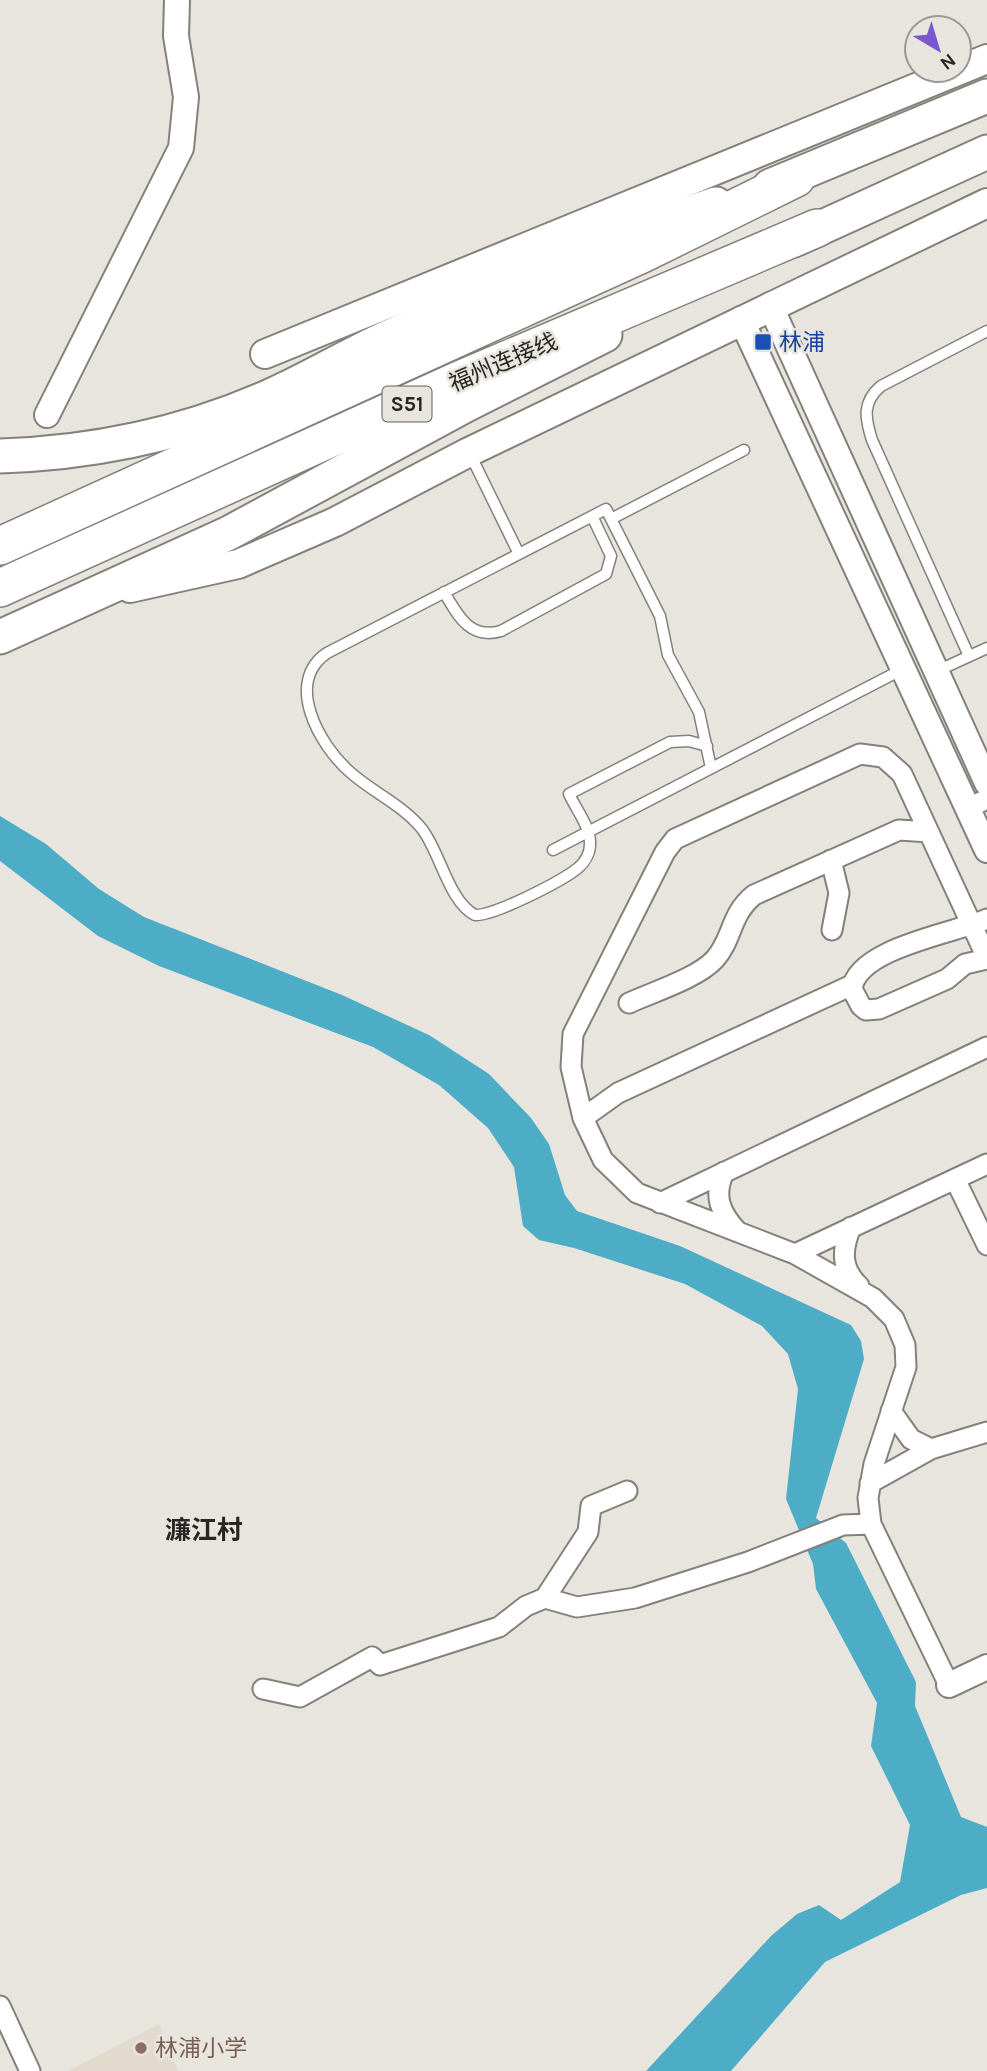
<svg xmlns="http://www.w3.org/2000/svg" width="987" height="2071" font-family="Karla,'Noto Sans SC',sans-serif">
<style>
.built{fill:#e1dacd}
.water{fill:#4dadc6}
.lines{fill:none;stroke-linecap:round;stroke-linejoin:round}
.service-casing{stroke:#84817b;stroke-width:13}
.minor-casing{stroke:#84817b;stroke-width:23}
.tertiary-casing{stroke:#84817b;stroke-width:28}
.secondary-casing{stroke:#84817b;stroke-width:32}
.trunk-casing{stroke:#84817b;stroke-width:37}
.motorway-casing{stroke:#84817b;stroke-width:40}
.service{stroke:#fff;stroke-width:10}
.minor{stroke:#fff;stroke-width:19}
.tertiary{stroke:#fff;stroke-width:24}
.secondary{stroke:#fff;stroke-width:28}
.trunk{stroke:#fff;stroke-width:33}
.motorway{stroke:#fff;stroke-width:37}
.transit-dot{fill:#1a4fb4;stroke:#e8e5df;stroke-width:2.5}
.education-dot{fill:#8d6e63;stroke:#e8e5df;stroke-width:2.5}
.labels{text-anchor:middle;stroke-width:5;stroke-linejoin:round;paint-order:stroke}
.shield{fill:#e8e5df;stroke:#615f5b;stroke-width:2}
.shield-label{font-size:21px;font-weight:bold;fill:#272623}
.transit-label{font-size:23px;fill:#164399;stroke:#e8e5df;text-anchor:start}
.street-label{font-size:23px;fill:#272623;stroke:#e8e5df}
.education-label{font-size:23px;fill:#785e54;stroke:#e8e5df;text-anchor:start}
.quarter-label{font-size:26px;font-weight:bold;fill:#272623;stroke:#e8e5df}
</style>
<rect width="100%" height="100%" fill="#e8e5df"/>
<path class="built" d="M159 2024 178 2071H67H68Z"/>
<path class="water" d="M0 816 46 844 99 889 144 917 342 995 429 1035 489 1074 531 1118 549 1144 565 1195 577 1211 680 1246 851 1325 861 1341 864 1359 816 1518 846 1543 916 1682 915 1706 961 1817 987 1827V1888L961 1895 825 1962 731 2071H646L771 1936 797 1914 819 1905 841 1920 900 1882 910 1825 871 1746 877 1703 816 1589 813 1564 786 1499 798 1389 788 1354 762 1326 685 1284 574 1248 539 1240 523 1226 514 1167 488 1128 439 1085 373 1047 159 966 98 936 0 861Z"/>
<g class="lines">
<g class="service-casing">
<path id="service" d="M470 454 519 554
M611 519 744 450
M444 592C458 616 470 640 501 631L606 574 611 556 592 516
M969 656 872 440C865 418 862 402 881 386L987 331
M937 671 987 648
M707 746 689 741 670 742 569 794C576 809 591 828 590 844 590 853 585 862 578 868 562 881 494 916 475 915 449 902 440 852 422 829 403 805 372 792 350 772 319 745 284 682 327 653L606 509 660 616 668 655 699 712 711 768
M553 850 903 669"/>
</g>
<g class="minor-casing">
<path id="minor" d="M968 808 987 799
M831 860 839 893 832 930
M987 919C955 933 857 948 852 989L861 1006 866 1010 879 1009 947 979 965 964 987 959
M629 1003C653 992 698 978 715 959 733 939 730 914 754 895L899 830 929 832
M583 1118 618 1093 852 985
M724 1172C713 1196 720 1213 738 1232
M955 1179 987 1245
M660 1203 987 1047
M851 1227C842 1249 840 1268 859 1286
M795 1254 987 1164
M891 1411 911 1439 931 1449
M870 1483 931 1449 987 1432
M545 1598 588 1532 591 1506 627 1491
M949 1685 871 1524 868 1498 874 1464 906 1367 905 1345 894 1319 873 1298 795 1254 637 1193 603 1160 583 1118 571 1067 573 1034 665 852 675 839 860 754 883 757 902 774 987 958
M263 1689 300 1697 372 1657 380 1665 499 1627 526 1606 545 1598 577 1607 635 1598 748 1562 843 1525 871 1524
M0 2006 30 2071"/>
</g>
<g class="tertiary-casing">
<path id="tertiary" d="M770 305 987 783
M741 319 987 850
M47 415 181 148 186 97 176 36 177 0
M949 1685 987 1667"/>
</g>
<g class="secondary-casing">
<path id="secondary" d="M265 354 987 59
M130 588 238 564 335 522 469 452 987 203"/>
</g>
<g class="trunk-casing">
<path id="trunk" d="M770 186 987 96
M794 240 987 152
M0 456C91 453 184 434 268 397 307 380 343 358 382 340 491 290 602 242 716 204
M0 637 229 533 466 405 605 335"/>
</g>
<g class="motorway-casing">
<path id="motorway" d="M0 546 642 254 796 178
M0 588 457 381 817 228"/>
</g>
<use href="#service" class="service"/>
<use href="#minor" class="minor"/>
<use href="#tertiary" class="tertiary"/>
<use href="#secondary" class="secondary"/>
<use href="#trunk" class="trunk"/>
<use href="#motorway" class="motorway"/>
</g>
<rect class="transit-dot" x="754" y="333" width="18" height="18" rx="3.5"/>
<circle class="education-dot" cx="141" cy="2048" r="7"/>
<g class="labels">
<rect class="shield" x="382.5" y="386.5" width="49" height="35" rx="5"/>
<g class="shield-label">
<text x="407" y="411">S51</text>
</g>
<g class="transit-label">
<text x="779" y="350">林浦</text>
</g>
<g class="street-label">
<text transform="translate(503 362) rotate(-23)" y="8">福州连接线</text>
</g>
<g class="education-label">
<text x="155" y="2056">林浦小学</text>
</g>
<g class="quarter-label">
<text x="204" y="1539">濂江村</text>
</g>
</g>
<g transform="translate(938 49) rotate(142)"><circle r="33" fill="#e8e5df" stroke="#9b9994" stroke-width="2"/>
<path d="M0-5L12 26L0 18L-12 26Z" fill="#7a56cf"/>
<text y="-10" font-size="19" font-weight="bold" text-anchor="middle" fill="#272623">N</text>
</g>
</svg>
